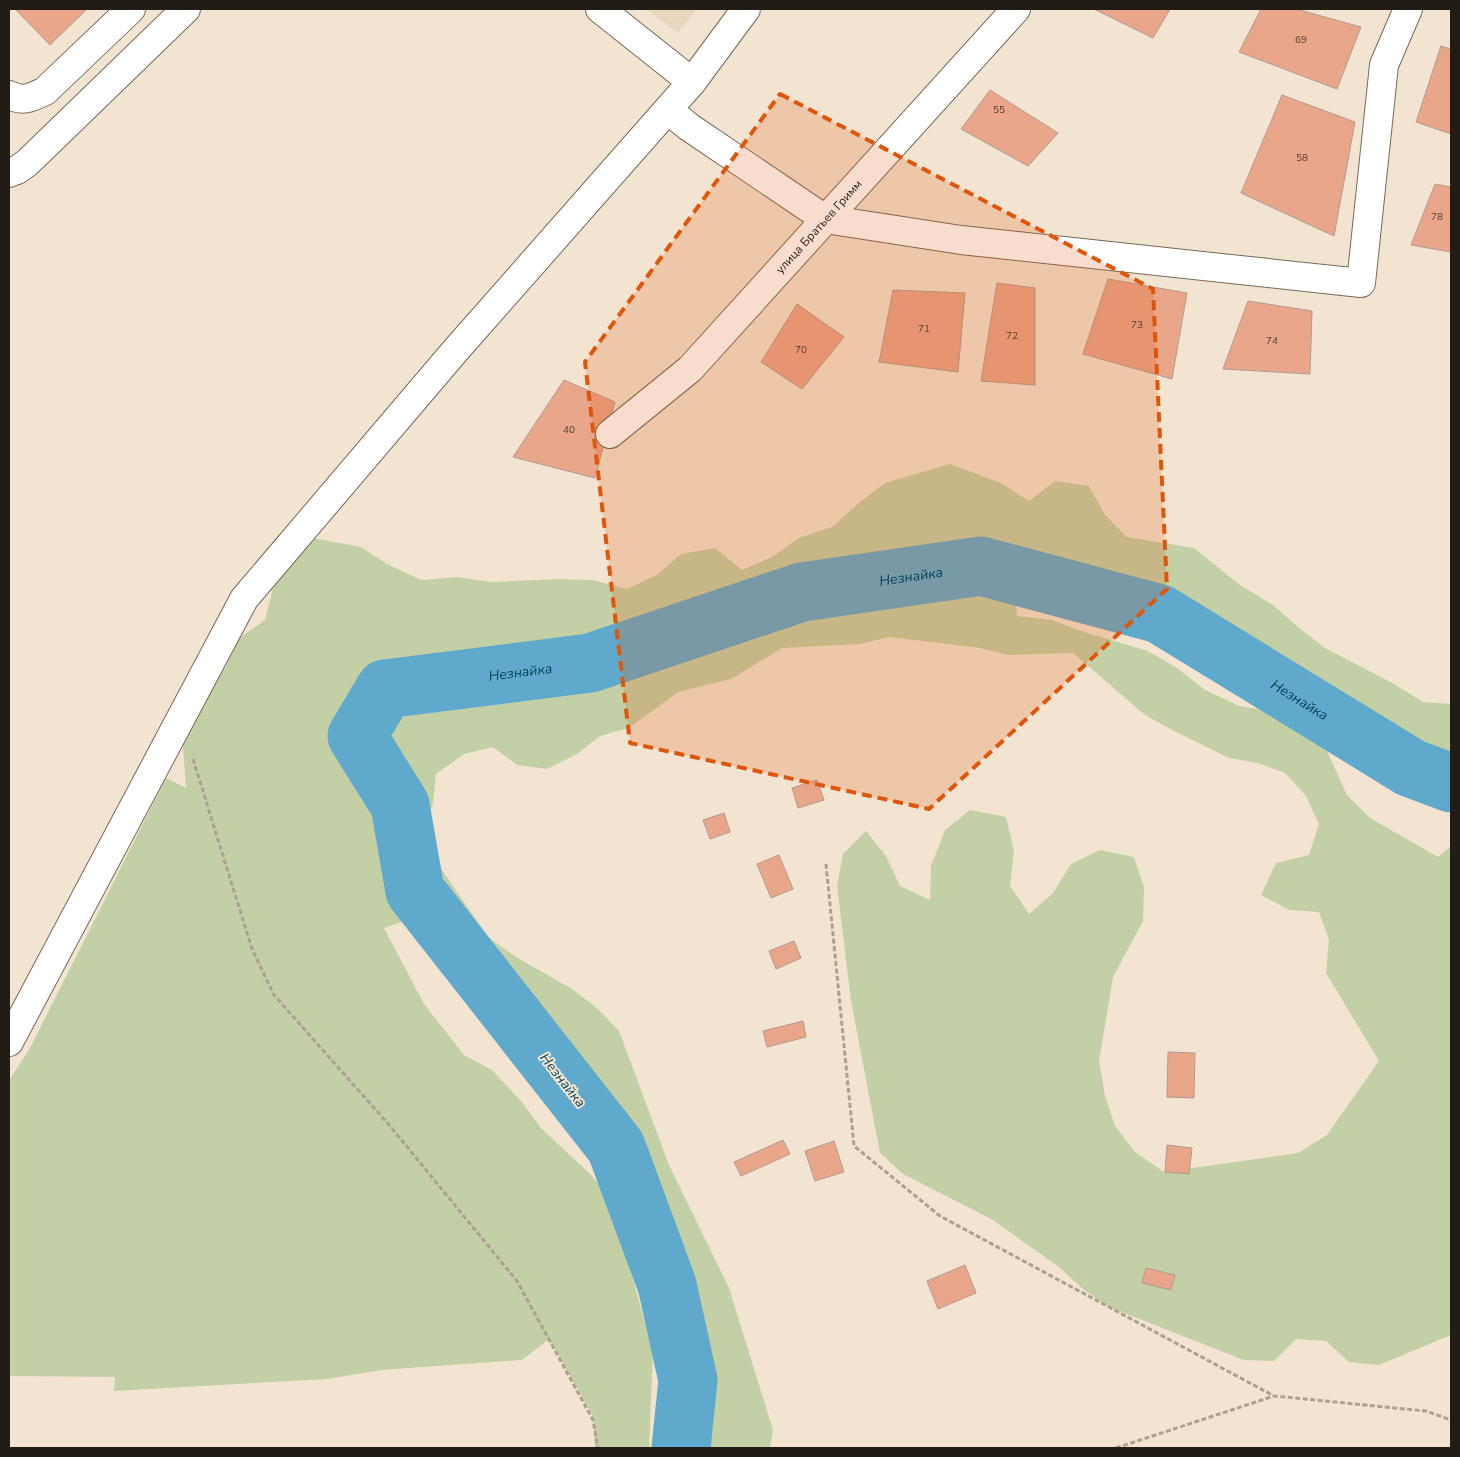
<svg xmlns="http://www.w3.org/2000/svg" width="1460" height="1457" font-family="'Nunito Sans',sans-serif">
<style>
.built{fill:#e9d7bd}
.green{fill:#c3d0a5}
.lines{fill:none;stroke-linecap:round;stroke-linejoin:round}
.river{stroke:#5faacc;stroke-width:59}
.building{fill:#eaa68a;stroke:#b19a91}
.minor-casing{stroke:#766958;stroke-width:30}
.path{stroke:#aca091;stroke-width:3;stroke-dasharray:5 2.5;stroke-linecap:butt}
.minor{stroke:#fff;stroke-width:28}
.marked{fill:#de560c;fill-opacity:0.2;stroke:#de560c;stroke-width:4;stroke-dasharray:10 6;stroke-linejoin:round}
.labels{text-anchor:middle;stroke-width:4;stroke-linejoin:round;paint-order:stroke}
.number-label{font-size:10px;fill:#533e32}
.street-label{font-size:12px;fill:#211c15;stroke:#f3e4d1}
.water-label{font-size:14px;font-style:italic;fill:#00445b;stroke:#f3e4d1}
</style>
<rect width="100%" height="100%" fill="#f3e4d1"/>
<path class="built" d="M646 9H697L678 33Z"/>
<path class="green" d="M950 464 1001 483 1029 501 1055 481 1089 486 1105 515 1127 537 1194 548 1240 585 1273 605 1298 627 1325 648 1394 684 1423 702 1451 704V759L1443 761 1413 753 1386 737 1342 706 1267 673 1211 641 1152 627 1107 592 1070 576 1039 572 1015 592 1017 616 1052 620 1084 632 1148 651 1177 668 1205 690 1239 706 1288 714 1317 729 1347 795 1370 818 1438 857 1451 846V1335L1379 1365 1349 1362 1326 1341 1296 1339 1274 1361 1244 1360 1109 1307 1083 1289 1059 1267 993 1220 903 1174 880 1153 851 1001 837 886 843 854 866 831 886 856 900 886 930 900 931 866 945 830 970 810 1006 817 1014 851 1010 886 1029 914 1053 893 1071 864 1100 850 1134 857 1144 887 1143 921 1113 977 1099 1061 1105 1096 1115 1126 1135 1152 1164 1172 1298 1153 1327 1135 1379 1061 1326 973 1329 940 1319 912 1289 910 1261 895 1276 863 1309 855 1319 824 1306 796 1285 773 1258 763 1229 758 1174 731 1145 715 1073 653 1008 655 980 648 889 637 860 644 782 648 731 679 678 692 629 728 600 736 577 754 547 769 517 765 493 747 464 754 436 774 433 803 425 833 438 864 488 937 516 957 572 989 598 1009 619 1031 669 1165 729 1288 773 1430 770 1448H687L688 1440 646 1218 630 1193 598 1152 579 1089 480 1003 410 919 384 928 424 1004 464 1055 492 1070 521 1101 541 1128 590 1174 611 1198 653 1353 649 1448H595L593 1416 549 1339 522 1360 381 1370 327 1379 114 1391 115 1377 9 1376V1081L31 1046 166 778 186 788 182 734 194 682 225 669 238 639 265 620 273 588 286 558 312 538 361 547 387 564 421 580 457 577 491 582 557 579 593 580 627 589 657 575 681 554 715 548 742 570 772 557 799 538 832 527 859 503 885 483Z"/>
<g class="lines">
<path class="river" id="s1" d="M681 1448 688 1380 667 1285 616 1147 415 891 400 805 357 736 385 689 590 663 802 592 981 566 1160 614 1411 768 1451 783"/>
</g>
<path class="building" d="M15 9H87L50 45Z
M1094 9H1170L1153 38Z
M1261 9H1296L1361 27 1337 89 1239 52Z
M1441 46 1451 49V134L1416 122Z
M990 90 1058 133 1028 166 961 129Z
M1282 95 1355 122 1334 236 1241 193Z
M1435 184 1451 187V252L1411 245Z
M1108 279 1187 293 1172 379 1083 354Z
M997 283 1035 288V385L981 381Z
M893 290 965 293 958 372 879 362Z
M1248 301 1312 311 1310 374 1223 369Z
M797 304 844 337 802 389 761 362Z
M564 380 615 402 595 478 513 457Z
M817 780 824 800 798 808 792 788Z
M724 813 730 832 710 839 703 820Z
M779 855 793 889 771 898 757 864Z
M794 941 801 958 776 969 769 951Z
M803 1021 806 1037 767 1047 763 1031Z
M1168 1052 1195 1053 1194 1098 1167 1097Z
M783 1140 790 1154 741 1176 734 1162Z
M834 1141 844 1172 815 1181 805 1151Z
M1167 1145 1192 1148 1189 1174 1165 1172Z
M965 1265 976 1293 938 1309 927 1281Z
M1146 1268 1175 1275 1171 1290 1142 1283Z"/>
<g class="lines">
<g class="minor-casing">
<g id="minor">
<path d="M600 9 692 82"/>
<path d="M9 95C24 102 30 98 45 91L131 9"/>
<path d="M668 110 689 127 825 219 961 240 1361 283 1384 65 1408 9"/>
<path d="M9 173 17 170 27 163 186 9"/>
<path id="s2" d="M610 434 690 369 1016 9"/>
<path d="M9 1042 244 599 455 351 692 82 746 9"/>
</g>
</g>
<path class="path" d="M193 759 252 949 274 995 390 1126 517 1281 593 1420 598 1448
M826 864 854 1146 940 1216 1274 1396 1426 1411 1451 1420
M1116 1448 1274 1396"/>
<use href="#minor" class="minor"/>
</g>
<path class="marked" d="M780 94 1153 289 1167 589 929 809 630 743 585 362Z"/>
<g class="labels">
<g class="number-label">
<text x="1301" y="43">69</text>
<text x="999" y="113">55</text>
<text x="1302" y="161">58</text>
<text x="1437" y="220">78</text>
<text x="1137" y="328">73</text>
<text x="924" y="332">71</text>
<text x="1012" y="339">72</text>
<text x="1272" y="344">74</text>
<text x="801" y="353">70</text>
<text x="569" y="433">40</text>
</g>
<g class="street-label">
<text dy="4" stroke="none"><textPath href="#s2" startOffset="295">улица Братьев Гримм</textPath></text>
</g>
<g class="water-label">
<text dy="5" stroke="none"><textPath href="#s1" startOffset="1402">Незнайка</textPath></text>
<text dy="5" stroke="none"><textPath href="#s1" startOffset="998">Незнайка</textPath></text>
<text dy="5" stroke="none"><textPath href="#s1" startOffset="1822">Незнайка</textPath></text>
<text transform="translate(563 1080) rotate(52)" y="5">Незнайка</text>
</g>
</g>
<rect width="1460" height="1457" fill="none" stroke="#211c15" stroke-width="20"/>
</svg>
